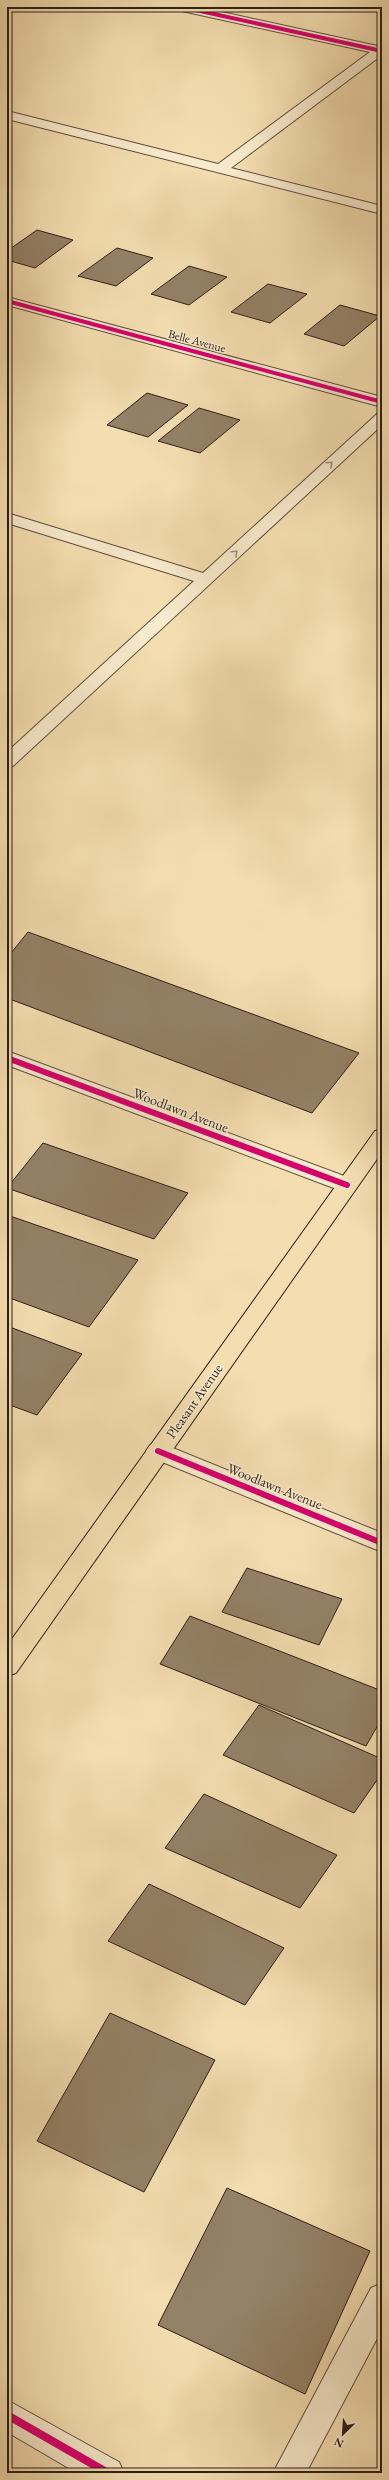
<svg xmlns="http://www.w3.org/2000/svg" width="389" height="2480" font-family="'EB Garamond',serif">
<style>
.building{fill:#948267;stroke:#2d1e17}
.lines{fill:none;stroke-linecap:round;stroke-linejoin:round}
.minor-casing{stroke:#5f4e3e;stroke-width:2}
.major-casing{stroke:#2d1e17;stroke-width:2}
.minor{fill:#f8eacc;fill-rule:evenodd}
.major{fill:#f4deb1;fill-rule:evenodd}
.cycleway-far2-casing{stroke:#f8eacc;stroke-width:5.5}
.cycleway-far1-casing{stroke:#f8eacc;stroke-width:8}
.cycleway-casing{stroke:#f8eacc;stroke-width:10}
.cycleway-far2{stroke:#d6006c;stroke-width:4}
.cycleway-far1{stroke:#d6006c;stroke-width:6}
.cycleway{stroke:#d6006c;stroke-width:8}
.oneway{stroke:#9d8e7b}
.labels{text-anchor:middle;stroke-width:3;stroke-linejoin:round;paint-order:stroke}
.far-street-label{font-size:12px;fill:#2d1e17;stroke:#f8eacc}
.street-label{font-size:14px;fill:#2d1e17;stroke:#f8eacc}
</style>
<rect width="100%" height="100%" fill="#f4deb1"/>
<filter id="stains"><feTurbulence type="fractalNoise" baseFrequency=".005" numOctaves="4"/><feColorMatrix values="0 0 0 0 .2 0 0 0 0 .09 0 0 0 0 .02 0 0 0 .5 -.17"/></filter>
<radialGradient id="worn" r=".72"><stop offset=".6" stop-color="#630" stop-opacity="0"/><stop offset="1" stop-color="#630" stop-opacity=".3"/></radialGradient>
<path class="building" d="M356 7H382V13Z
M37 230 73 240 35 268 7 260V251Z
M117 248 153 258 116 286 78 276Z
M189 266 227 277 189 305 151 294Z
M268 284 307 294 270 323 231 312Z
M340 305 380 316 344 346 304 334Z
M147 393 188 405 148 437 107 425Z
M199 408 240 420 200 453 158 441Z
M28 932 359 1053 312 1113 7 998V958Z
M43 1143 188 1193 154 1239 7 1188Z
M7 1215 138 1260 89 1327 7 1297Z
M7 1326 82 1354 37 1415 7 1404Z
M247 1568 342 1599 319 1645 222 1612Z
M190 1616 382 1691V1718L366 1746 160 1664Z
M259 1705 382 1759V1773L354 1813 223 1755Z
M204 1794 337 1855 300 1908 165 1848Z
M149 1884 284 1948 245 2005 108 1941Z
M110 2013 215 2060 144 2192 37 2141Z
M227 2188 370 2251 305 2394 158 2325Z"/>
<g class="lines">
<g class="minor-casing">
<path id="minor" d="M176 7H199L382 47V55L231 168 382 206V214L7 119V111L218 164 370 52 182 11Z
M7 297 382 397V407L7 305Z
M382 412V425L13 766 7 767V752L194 581 7 523V513L203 573 377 414Z
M7 1051 355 1180 358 1185 355 1190 347 1192 339 1190 7 1065Z
M158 1442 382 1533V1552L150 1457 146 1451 150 1445Z
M382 2283V2329L306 2473H273L371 2288Z
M7 2400 119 2462 124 2473H77L7 2432Z"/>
</g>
<g class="major-casing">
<path id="major" d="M382 1129V1152L16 1673 7 1676V1646L375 1131Z"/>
</g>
<use href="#minor" class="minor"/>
<use href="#major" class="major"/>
<g class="cycleway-far2-casing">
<path id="cycleway-far2" d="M182 7 382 51
M7 301 382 402"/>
</g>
<g class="cycleway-far1-casing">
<path id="cycleway-far1" d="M7 1058 347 1185
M158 1451 382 1543"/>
</g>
<g class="cycleway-casing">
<path id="cycleway" d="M7 2415 108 2473"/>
</g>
<use href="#cycleway-far2" class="cycleway-far2"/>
<use href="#cycleway-far1" class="cycleway-far1"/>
<use href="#cycleway" class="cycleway"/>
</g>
<defs><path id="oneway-chevron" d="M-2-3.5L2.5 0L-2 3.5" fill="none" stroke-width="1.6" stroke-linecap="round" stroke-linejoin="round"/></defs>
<g class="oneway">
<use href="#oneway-chevron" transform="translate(330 464) rotate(-43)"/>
<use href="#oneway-chevron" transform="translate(235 553) rotate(-43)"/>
</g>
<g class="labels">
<g class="far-street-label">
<text transform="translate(197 341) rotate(15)" y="4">Belle Avenue</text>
</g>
<g class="street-label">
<text transform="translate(181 1110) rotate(21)" y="5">Woodlawn Avenue</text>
<text transform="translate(194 1401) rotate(-55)" y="5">Pleasant Avenue</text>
<text transform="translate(275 1486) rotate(22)" y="5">Woodlawn Avenue</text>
</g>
</g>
<rect width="389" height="2480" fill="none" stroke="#f4deb1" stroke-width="24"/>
<rect x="8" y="8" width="373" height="2464" fill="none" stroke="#2d1e17" stroke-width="2"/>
<rect x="12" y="12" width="365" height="2456" fill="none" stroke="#2d1e17"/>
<g transform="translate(343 2434) rotate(205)" stroke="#f8eacc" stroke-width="3" paint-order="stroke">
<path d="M0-3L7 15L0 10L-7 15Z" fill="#2d1e17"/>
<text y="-6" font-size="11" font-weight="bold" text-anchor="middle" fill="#2d1e17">N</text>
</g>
<rect width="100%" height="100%" filter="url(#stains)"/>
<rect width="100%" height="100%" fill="url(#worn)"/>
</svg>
